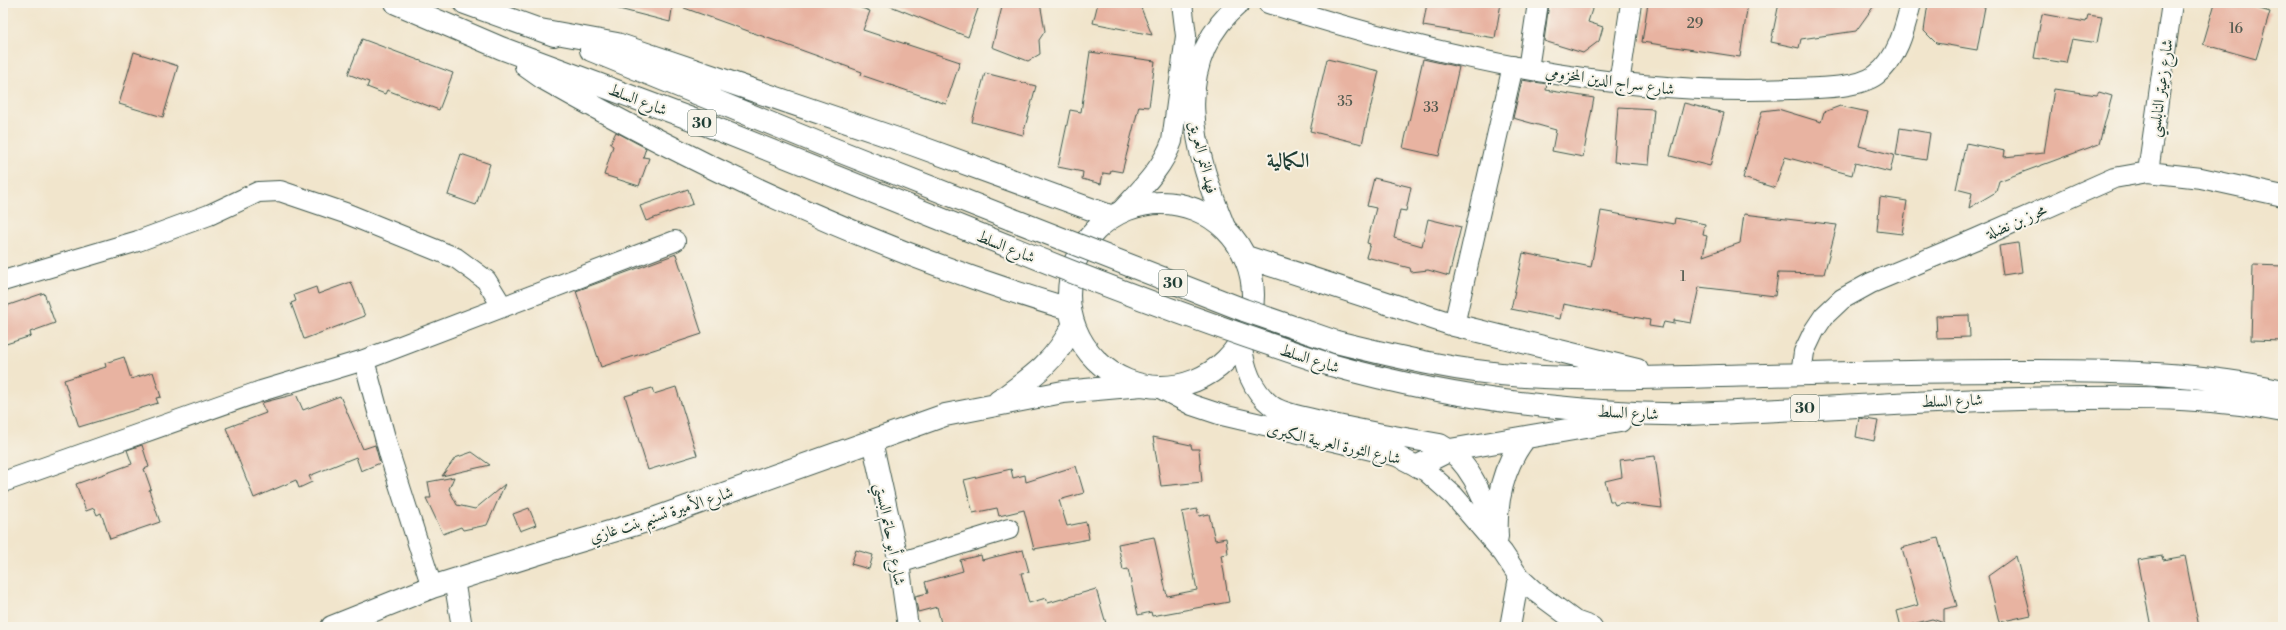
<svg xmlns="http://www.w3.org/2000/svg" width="2286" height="630" font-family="'Libre Bodoni',Amiri,serif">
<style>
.building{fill:#e8b3a1}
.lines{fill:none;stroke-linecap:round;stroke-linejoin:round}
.minor-casing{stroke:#3e564b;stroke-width:22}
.major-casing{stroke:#3e564b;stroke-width:24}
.minor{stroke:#fff;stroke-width:20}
.major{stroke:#fff;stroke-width:22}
.major-bridge-casing{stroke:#3e564b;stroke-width:24;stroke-linecap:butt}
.major-bridge{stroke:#fff;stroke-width:22}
.labels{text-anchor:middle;stroke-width:4;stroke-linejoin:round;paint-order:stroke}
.number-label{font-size:14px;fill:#515a4f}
.shield{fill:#f7f3e8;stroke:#60746a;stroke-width:1}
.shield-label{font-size:15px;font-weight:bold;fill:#1f3d34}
.street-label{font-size:16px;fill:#1f3d34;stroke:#f7f3e8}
.district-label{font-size:20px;font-weight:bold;fill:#1f3d34;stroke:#f7f3e8}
</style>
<rect width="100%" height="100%" fill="#f7f3e8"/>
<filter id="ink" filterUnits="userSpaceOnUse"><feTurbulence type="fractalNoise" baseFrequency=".025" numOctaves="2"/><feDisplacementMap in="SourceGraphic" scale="8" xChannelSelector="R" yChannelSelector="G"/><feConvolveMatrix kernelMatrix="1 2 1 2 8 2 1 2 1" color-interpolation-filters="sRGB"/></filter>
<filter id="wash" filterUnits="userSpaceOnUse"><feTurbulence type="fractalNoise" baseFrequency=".012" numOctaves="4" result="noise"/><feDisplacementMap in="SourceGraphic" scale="16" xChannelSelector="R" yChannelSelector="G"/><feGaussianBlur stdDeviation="0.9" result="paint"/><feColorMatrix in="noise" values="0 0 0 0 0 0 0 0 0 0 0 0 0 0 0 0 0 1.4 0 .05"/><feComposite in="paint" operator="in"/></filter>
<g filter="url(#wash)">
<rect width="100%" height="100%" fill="#f1e5cc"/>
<g id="blocks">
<path class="building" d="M616 3H673L670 22 615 8Z
M676 3H847L870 11 863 30 960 62 946 104 861 75 862 72 676 5Z
M883 3H980L968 37Z
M1003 3H1040L1045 31 1039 40 1040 54 1028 61 992 47Z
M1098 3H1139L1152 35 1093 23Z
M1427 3H1501L1495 38 1423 26Z
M1549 3H1594L1588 22 1603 27 1599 41 1583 53 1544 41Z
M1648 3H1748L1740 57 1642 42Z
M1779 3H1876L1856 31 1801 39 1799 48 1771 42Z
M1928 3H1963L1985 7 1977 50 1936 43 1924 31Z
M2215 3H2239L2270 12 2256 59 2203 44Z
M2042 14 2086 22 2088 15 2102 17 2097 43 2072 39 2066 63 2034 58Z
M362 39 453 73 439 110 387 90 385 94 367 87 369 82 348 74Z
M134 52 178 66 163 117 119 104Z
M1090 52 1155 61 1149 107 1139 106 1122 172 1111 170 1110 174 1103 173 1101 184 1082 179 1083 172 1058 167 1070 110 1081 112Z
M1327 59 1379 71 1362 144 1310 131Z
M1423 59 1459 67 1439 156 1403 148Z
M985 73 1036 86 1023 135 972 122Z
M1522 80 1547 84 1546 90 1594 98 1583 157 1552 151 1556 130 1513 118Z
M2054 89 2097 95 2099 92 2112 96 2099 144 1999 181 1996 192 1969 208 1972 193 1956 189 1966 143 2005 151 2004 157 2044 153Z
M1684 103 1724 113 1710 166 1670 156Z
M1840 106 1868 112 1859 146 1894 155 1890 172 1855 163 1852 175 1785 157 1775 188 1743 178 1762 111 1778 109 1821 122 1824 112Z
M1618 107 1654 109 1649 165 1614 162Z
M1900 128 1930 133 1926 160 1896 155Z
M616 132 646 148 643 157 649 158 639 186 604 175 613 146 610 144Z
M461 154 490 164 476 205 448 195Z
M1374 178 1411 187 1406 211 1400 210 1394 238 1422 246 1428 219 1461 227 1449 276 1428 270 1411 272 1410 268 1366 257 1370 244 1367 243 1376 208 1367 206Z
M688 189 693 204 646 221 640 206Z
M1880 197 1907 201 1902 234 1877 231Z
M1601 211 1674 224 1675 218 1705 224 1703 235 1707 236 1703 256 1740 243 1744 214 1837 225 1824 274 1778 273 1775 296 1699 287 1691 323 1674 320V324L1664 322 1662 328 1649 326 1650 320 1563 304 1560 319 1511 309 1523 253 1591 267Z
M2018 243 2022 272 2003 275 1999 246Z
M676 254 702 334 601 367 576 291Z
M2253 265 2283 266V341L2251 340Z
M351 282 365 316 304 339 291 303 296 301 294 295 316 287 318 294Z
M44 293 55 323 30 332 31 336 3 345V307Z
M1969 315 1970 337 1937 338 1936 316Z
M124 357 131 379 153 372 161 397 156 398 158 403 79 427 64 380 106 367 105 363Z
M676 387 697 455 648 470 625 396 652 388 654 394Z
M296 394 303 410 340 396 363 449 375 445 380 463 361 471 356 457 309 476 312 482 299 488 296 480 254 498 226 428 266 413 261 403Z
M1859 418 1878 421 1874 441 1856 437Z
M1153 437 1191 445 1192 449H1199L1202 482 1161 486Z
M142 445 149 467 144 469 151 489 149 490 160 522 110 539 101 513 97 515 94 508 86 511 76 484 132 464 127 450Z
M472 452 490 465 442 476 455 458Z
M1655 456 1662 508 1621 503 1615 505 1613 501H1610L1605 481 1622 477 1620 460Z
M1076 466 1084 493 1059 500 1067 526 1086 522 1089 539 1034 549 1024 510 999 516 997 508 973 513 964 480 1011 469 1013 478 1025 475 1026 482Z
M454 477 449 489 457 505 475 509 505 484 487 525 463 530 461 527 443 534 426 498H431L428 482Z
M529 508 536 525 520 531 513 514Z
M1197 509 1199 516 1209 514 1215 540 1226 538 1228 554 1221 555 1229 602 1152 616 1151 612 1138 615 1128 569 1123 570 1118 544 1154 537 1167 596 1197 590 1182 512Z
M1938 538 1957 606 1944 609V623L1932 619 1901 627 1897 611 1918 605 1902 548Z
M856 550 873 555 869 569 851 564Z
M1023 550 1029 572 1021 573 1029 603 1046 598 1048 603 1096 589 1107 627H942L937 607 918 612 915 596 928 593 925 582 963 571 960 560 981 555 982 560Z
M2016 556 2031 615 1999 622 1988 576Z
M2162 556 2163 560 2185 556 2199 627H2151L2138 560Z"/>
</g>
</g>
<g filter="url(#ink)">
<use href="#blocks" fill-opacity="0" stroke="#3e564b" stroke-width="1"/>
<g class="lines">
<g class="minor-casing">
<path id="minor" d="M1268 3C1435 56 1615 97 1790 89 1814 88 1857 89 1876 75 1898 59 1905 27 1911 3
M1528 69 1538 3
M1619 84 1631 3
M2148 172 2172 3
M1121 211C1140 190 1163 168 1172 141L1186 36 1182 3
M1225 227C1195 153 1168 63 1240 3
M3 281 138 241 209 215 258 192 280 191 345 213 456 258 486 280 502 306
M1454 325 1513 66
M1241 342C1244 366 1251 390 1272 406 1282 413 1300 416 1312 419 1355 430 1397 437 1440 444 1473 463 1484 501 1497 535
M364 360 390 456 432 587
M1801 374 1804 352 1814 331 1824 316 1842 299 1871 283 1976 239 2114 178 2148 172 2201 178 2283 196
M1158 387 1192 405 1222 415 1397 456 1426 471 1454 496 1503 553 1519 577 1533 590 1575 621 1592 627
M872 441 899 563 908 627
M3 482 261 391 364 360 675 241
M899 563 1009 529
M454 580 462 627
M1510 627 1519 577"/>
</g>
<g class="major-casing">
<path id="major" d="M396 3 501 48 702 123 1008 246
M465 3 554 35
M540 30 617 44 912 144 1110 216
M591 50 821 144 1011 219
M526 66 543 78C710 173 884 254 1069 309
M1069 295a92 92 0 1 1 184 0a92 92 0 1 1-184 0Z
M1246 257 1454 325 1637 370
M1336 342C1397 357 1460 372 1524 376 1589 380 1654 378 1720 376 1825 374 1930 370 2035 371 2118 371 2202 373 2283 391
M1331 365C1413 388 1492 402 1577 409 1612 412 1648 415 1683 414 1817 410 1952 398 2087 398 2151 397 2219 398 2283 411
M999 401C1031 378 1055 362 1073 326
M1418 466 1450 450 1620 421
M1497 537C1495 502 1503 466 1525 438
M332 627 432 587 546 551 653 519 945 415 1063 392 1142 385"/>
</g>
<use href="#minor" class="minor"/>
<use href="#major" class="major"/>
<g class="major-bridge-casing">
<path id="major-bridge" d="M1011 219 1244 310 1336 342
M1008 246C1114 290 1222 329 1331 365"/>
</g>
<use href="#major-bridge" class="major-bridge"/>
</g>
</g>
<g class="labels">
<g class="number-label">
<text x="1695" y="28">29</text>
<text x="2236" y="33">16</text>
<text x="1345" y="106">35</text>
<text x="1431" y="112">33</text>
<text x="1683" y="281">1</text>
</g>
<g class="shield">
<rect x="688" y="110" width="28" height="26" rx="3"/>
<rect x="1159" y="270" width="28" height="26" rx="3"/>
<rect x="1791" y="395" width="28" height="26" rx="3"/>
</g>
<g class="shield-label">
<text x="702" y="128">30</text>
<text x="1173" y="288">30</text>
<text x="1805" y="413">30</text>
</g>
<g class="street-label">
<text transform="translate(1610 80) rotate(8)" y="6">شارع سراج الدين المخزومي</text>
<text transform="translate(2160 88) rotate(-82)" y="6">شارع زعيتر النابلسي</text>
<text transform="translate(638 99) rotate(21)" y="6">شارع السلط</text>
<text transform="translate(1204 157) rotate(76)" y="6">فهد النمر العريق</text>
<text transform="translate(2016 221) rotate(-24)" y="6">محرز بن نضلة</text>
<text transform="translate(1006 246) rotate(22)" y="6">شارع السلط</text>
<text transform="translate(1310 358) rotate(18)" y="6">شارع السلط</text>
<text transform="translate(1952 400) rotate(-2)" y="6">شارع السلط</text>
<text transform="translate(1628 412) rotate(3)" y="6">شارع السلط</text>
<text transform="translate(1334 443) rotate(13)" y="6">شارع الثورة العربية الكبرى</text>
<text transform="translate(661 514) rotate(-18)" y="6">شارع الأميرة تسنيم بنت غازي</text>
<text transform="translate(891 534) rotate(79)" y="6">شارع أبو حاتم البستي</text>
</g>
<g class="district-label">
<text x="1288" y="167">الكمالية</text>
</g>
</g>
<rect width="2286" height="630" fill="none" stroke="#f7f3e8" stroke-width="16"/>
</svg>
